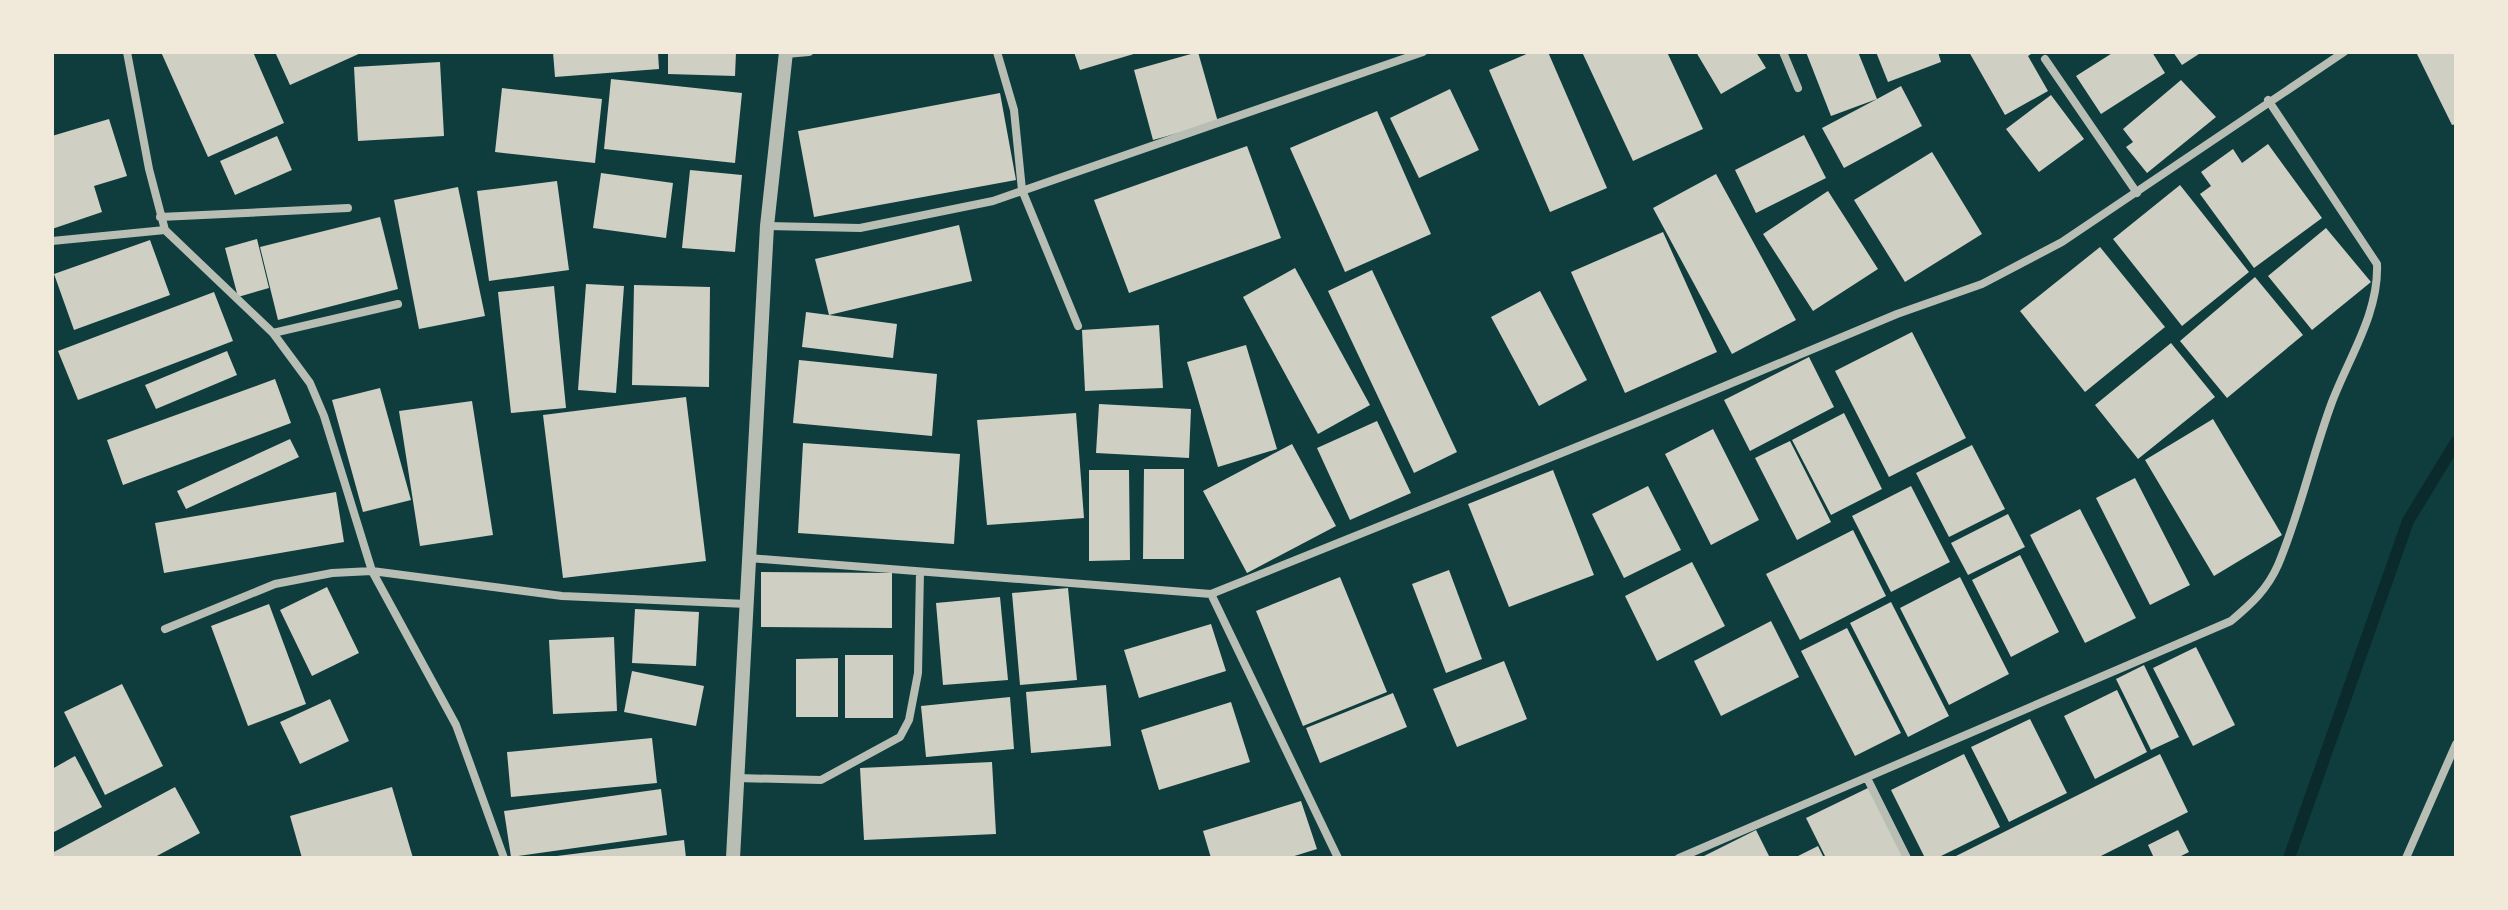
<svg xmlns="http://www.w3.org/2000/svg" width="2508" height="910" font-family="Bitter,serif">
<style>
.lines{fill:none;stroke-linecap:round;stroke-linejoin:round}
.stream{stroke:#0a2a2b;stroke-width:12}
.building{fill:#cfcfc3}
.minor{stroke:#b8beb3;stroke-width:8}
.tertiary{stroke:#b8beb3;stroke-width:14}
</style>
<rect width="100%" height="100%" fill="#0f3d3e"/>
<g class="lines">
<path class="stream" d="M2289 858 2408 521 2456 442"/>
</g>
<path class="building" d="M161 52H253L284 123 208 157Z
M275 52H363L290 85Z
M553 52H658L659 69 555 77Z
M668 52H736L735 76 668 74Z
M1074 52H1137V53L1080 70Z
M1198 52 1218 122 1153 140 1134 70Z
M1531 52H1548L1607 188 1550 212 1489 70Z
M1582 52H1667L1703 129 1633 161Z
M1696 52H1756L1766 68 1721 94Z
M1806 52H1858L1877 99 1901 86 1922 126 1844 168 1822 128 1877 99 1831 116Z
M1876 52H1938L1941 62 1888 82Z
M1969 52H2034L2028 56 2048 91 2005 115Z
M2114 52H2152L2165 73 2101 114 2076 76Z
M2173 52H2202L2182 65Z
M2416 52H2456V124L2452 125Z
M440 62 444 136 358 141 354 67Z
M611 79 742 93 735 163 604 149Z
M2181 80 2216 117 2147 173 2126 147 2133 142 2123 129Z
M502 88 602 99 595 163 495 152Z
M1450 89 1479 150 1419 178 1390 118Z
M1000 93 1016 180 814 217 798 131Z
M2051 95 2084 139 2039 172 2006 129Z
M1377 111 1431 234 1345 272 1290 148Z
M109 119 127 176 94 186 102 212 52 229V136Z
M1804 135 1826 178 1756 213 1735 170Z
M277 136 292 170 235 195 220 161Z
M2268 144 2322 218 2254 268 2200 194 2211 186 2201 172 2233 149 2242 163Z
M1247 146 1281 238 1129 293 1094 200Z
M1932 152 1982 234 1905 282 1854 200Z
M690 170 742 175 735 252 682 248Z
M601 173 673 183 666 238 593 228Z
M1716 174 1796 320 1732 354 1653 208Z
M557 181 569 270 489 281 477 191Z
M2180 185 2249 272 2182 326 2113 239Z
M458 187 485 316 419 329 394 200Z
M1828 191 1878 269 1813 311 1763 234Z
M380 217 398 289 278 320 260 247Z
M959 225 972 281 829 315 815 259Z
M2326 228 2371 282 2312 330 2268 276Z
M1663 232 1717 352 1625 393 1571 272Z
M257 239 269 288 238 297 225 248Z
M150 240 170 295 74 330 54 274Z
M2100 247 2165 327 2085 392 2020 311Z
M1295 268 1370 405 1318 434 1243 297Z
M1372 270 1457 452 1414 473 1328 291Z
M2255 277 2303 335 2227 398 2180 341Z
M586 284 624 286 616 393 578 390Z
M634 285 710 287 709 387 632 385Z
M554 286 566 408 511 413 498 292Z
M1540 291 1587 380 1539 406 1491 317Z
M214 292 233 341 78 400 58 351Z
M806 312 897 324 893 358 802 347Z
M1159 325 1163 388 1085 391 1082 330Z
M1912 332 1966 438 1889 477 1835 371Z
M2171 343 2215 397 2138 459 2095 405Z
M1246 345 1277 449 1218 467 1187 362Z
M227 351 237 375 156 409 145 385Z
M1809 357 1834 407 1750 451 1724 400Z
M799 360 937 374 932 436 793 423Z
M275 379 291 423 123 485 107 440Z
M380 388 411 500 363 512 332 400Z
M686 397 706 561 563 578 543 415Z
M472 401 493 535 420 546 399 411Z
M1099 404 1191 409 1189 458 1096 453Z
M1076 413 1084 518 987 525 977 420Z
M1844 413 1882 489 1831 515 1792 440Z
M2213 419 2282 535 2214 576 2145 460Z
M1377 421 1411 493 1350 520 1317 448Z
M1713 429 1759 520 1711 545 1665 454Z
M290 439 299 457 186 509 177 491Z
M1790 441 1831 522 1797 540 1755 458Z
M803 443 960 454 954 544 798 533Z
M1292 444 1336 526 1247 573 1203 491Z
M1972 445 2005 509 1949 537 1916 473Z
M1144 469H1184V559H1143Z
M1089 470H1129L1130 560 1089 561Z
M1553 470 1594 575 1509 607 1468 504Z
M2135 478 2190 585 2150 605 2096 498Z
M1648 486 1681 550 1624 578 1592 514Z
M1911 486 1950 562 1891 592 1852 516Z
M336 492 344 542 164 573 155 523Z
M2080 509 2136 618 2085 643 2030 535Z
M2008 514 2025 547 1968 575 1951 543Z
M1853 530 1886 596 1800 640 1766 574Z
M2020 555 2059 632 2011 657 1972 580Z
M1692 562 1725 626 1657 661 1625 596Z
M1449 570 1482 659 1446 673 1412 584Z
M761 572 892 573V628L761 627Z
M1340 577 1387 692 1303 726 1256 611Z
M1960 577 2009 674 1949 705 1900 608Z
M327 587 359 653 312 676 280 610Z
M1068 588 1077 680 1020 685 1012 593Z
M1000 597 1008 680 943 685 936 603Z
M1891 602 1949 716 1908 737 1850 623Z
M269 604 306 704 248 726 211 626Z
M635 609 699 612 696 666 632 663Z
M1771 621 1799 677 1721 716 1694 661Z
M1211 624 1226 671 1139 698 1124 650Z
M1847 628 1901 733 1855 756 1801 651Z
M614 637 617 711 553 714 549 640Z
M2196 647 2235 725 2193 746 2153 668Z
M845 655H893V718H845Z
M838 658V717H796V659Z
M1504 661 1527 719 1457 747 1433 689Z
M2144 665 2179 737 2151 750 2116 679Z
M632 671 704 686 696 726 624 712Z
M122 684 163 766 105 795 64 712Z
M1106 685 1111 746 1031 753 1026 692Z
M2117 690 2147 752 2095 779 2064 716Z
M1393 693 1407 727 1320 763 1306 728Z
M1010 697 1014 749 926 757 921 706Z
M330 699 349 741 300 764 280 722Z
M1231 702 1250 762 1159 790 1141 730Z
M2030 719 2067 793 2009 822 1971 747Z
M652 738 657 783 511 797 507 752Z
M1964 754 2000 827 1937 858H1925L1891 790Z
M2160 754 2188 812 2097 858H1952Z
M75 756 102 807 52 833V769Z
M992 762 996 834 864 840 860 768Z
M175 787 200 833 153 858H52V853Z
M392 787 413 858H302L290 816Z
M1870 787 1904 857 1826 858 1806 818Z
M661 789 667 835 511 857 504 811Z
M1301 801 1317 849 1288 858H1211L1203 831Z
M1756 830 1770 858H1700Z
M2178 830 2189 852 2177 858H2154L2148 845Z
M684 840 686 858H557V856Z
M1818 846 1824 858H1794Z"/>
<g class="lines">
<path class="minor" d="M127 52 149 169 165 230
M997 52 1014 110 1022 190 1078 326
M1783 52 1798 88
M786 54 809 52
M2045 59 2137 193
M160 217 348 208
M767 226 860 228 993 201 1423 52
M52 241 165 230 273 333 310 383 324 416 372 571 456 725 504 858
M273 333 398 304
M749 558 1211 594 1641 421 1897 314 1982 284 2062 242 2344 52
M1211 594 1338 858
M165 629 275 584 332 573 372 571 562 596 747 604
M737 778 821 780 900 737 909 720 918 673 920 572
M1867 778 1907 858
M1679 858 2231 621C2251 604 2267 590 2278 565 2300 513 2312 456 2332 402 2349 357 2379 313 2377 264L2268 100
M2406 858 2456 744"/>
<path class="tertiary" d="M733 858 767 226 786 52"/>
</g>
<rect width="2508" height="910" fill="none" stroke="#f1e9da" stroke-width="108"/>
</svg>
